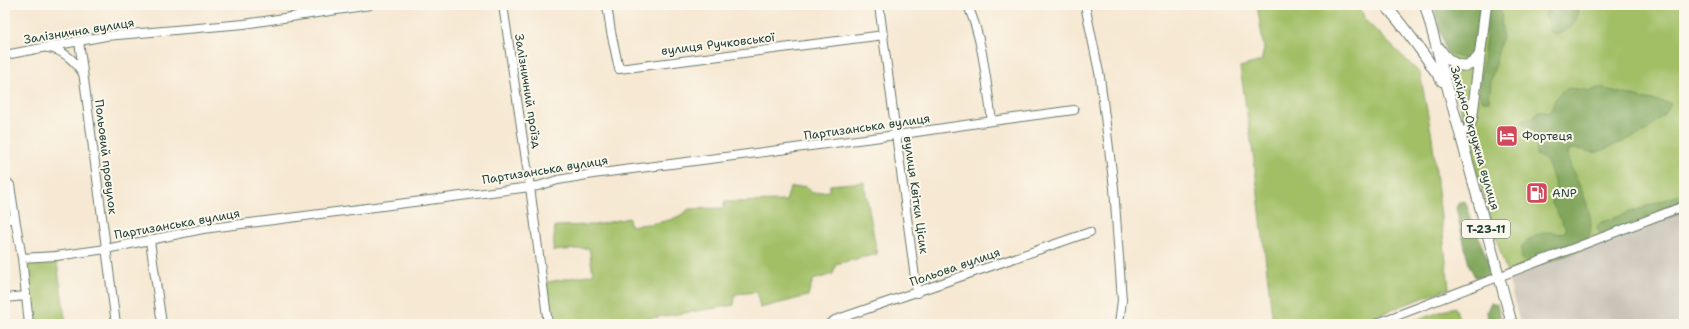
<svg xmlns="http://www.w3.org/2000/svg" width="1689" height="329" font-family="'Shantell Sans',sans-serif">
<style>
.industrial{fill:#c9c3b8}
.green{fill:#a2bf66;stroke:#607e4d}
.forest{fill:#81a65b;stroke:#507248}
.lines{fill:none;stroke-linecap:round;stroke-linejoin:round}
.minor-casing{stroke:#6a796b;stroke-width:10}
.major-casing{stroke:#6a796b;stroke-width:12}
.minor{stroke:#fff;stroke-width:8}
.major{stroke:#fff;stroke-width:10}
.labels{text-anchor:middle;stroke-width:4;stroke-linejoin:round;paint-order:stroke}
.shield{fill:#fbf7ec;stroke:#61756b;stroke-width:1}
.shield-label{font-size:11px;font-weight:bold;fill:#1f3d34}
.street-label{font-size:12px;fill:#1f3d34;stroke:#fbf7ec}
.poi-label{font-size:12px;fill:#1f3d34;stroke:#fbf7ec;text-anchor:start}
</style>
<rect width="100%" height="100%" fill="#fbf7ec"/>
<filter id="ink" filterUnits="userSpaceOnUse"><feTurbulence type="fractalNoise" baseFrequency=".025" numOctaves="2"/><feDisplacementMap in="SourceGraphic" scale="8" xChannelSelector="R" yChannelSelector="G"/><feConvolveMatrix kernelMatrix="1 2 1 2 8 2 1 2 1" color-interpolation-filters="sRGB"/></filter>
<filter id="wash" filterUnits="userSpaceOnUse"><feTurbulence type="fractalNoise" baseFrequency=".012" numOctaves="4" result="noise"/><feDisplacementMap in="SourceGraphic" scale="16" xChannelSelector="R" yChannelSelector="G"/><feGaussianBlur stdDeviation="0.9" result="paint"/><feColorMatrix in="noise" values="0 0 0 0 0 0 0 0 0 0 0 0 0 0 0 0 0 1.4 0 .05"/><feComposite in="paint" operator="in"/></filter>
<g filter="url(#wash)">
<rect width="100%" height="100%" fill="#f6e8d2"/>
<path class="industrial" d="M1684 212V324H1520L1508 277Z"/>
<path class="green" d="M1257 5H1356L1363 14 1364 19 1420 73 1432 137 1449 288 1354 324H1273L1254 160 1240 67 1261 61 1264 49Z
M1434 5H1684V212L1508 277 1477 174Z
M864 182 877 254 836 264 833 274 813 280 808 296 760 308 757 292 735 294 734 305 614 324H613L610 319 598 321V324H548L542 283 593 274 589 248 553 251 555 226 595 225 629 218 630 226C651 223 672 224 689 209L723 208 725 202 786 201 790 188 806 186 812 193 829 191 830 185Z
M56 256 66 324H29L22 258Z
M1455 307 1461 324H1405Z"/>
<path class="forest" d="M1434 5H1483L1477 46C1470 65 1457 58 1445 50Z
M1490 5H1501L1502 36 1491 81 1489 101H1483L1479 94Z
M1550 5H1575C1586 22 1557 42 1548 29L1549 22 1545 16Z
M1569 88 1591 91 1598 88 1605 89 1640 98 1670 103 1671 104 1667 111 1645 132 1598 152C1587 154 1580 146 1569 150 1566 157 1571 167 1574 174 1582 192 1604 233 1580 246 1567 254 1544 260 1528 265 1520 259 1521 255 1522 246 1530 238 1546 228 1558 234L1565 232 1567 227 1563 224 1552 203 1553 199 1558 196C1557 190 1550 167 1547 162 1545 159 1540 156 1536 155L1538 134 1521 121C1524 119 1527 120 1531 118 1540 114 1535 108 1548 113 1558 105 1549 97 1569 88Z
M1684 193V204L1602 234 1598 231 1597 226 1600 223Z
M1465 201 1480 241 1488 261 1489 275 1483 277H1475L1469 265 1456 208 1459 202Z
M1491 302 1497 304 1501 319 1499 321 1500 324H1488L1487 311Z"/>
</g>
<g filter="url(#ink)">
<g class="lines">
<g class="minor-casing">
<path id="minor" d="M503 5 530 187 548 324
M607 5 611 32 619 69 884 35
M879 5 917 293
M1085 5 1100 77 1114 188 1122 300 1119 324
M968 6C984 43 986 82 992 121
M79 41 116 324
M48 48C62 49 75 61 82 72
M5 55 106 36 244 24 370 5
M5 180 10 185 15 218
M5 220 15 218 22 258 29 324
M150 241 162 324
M22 258 56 256 106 249 203 229 538 186 558 180 593 174 896 135 992 121 1074 110
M5 298 25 296
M829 324 835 320 1090 232
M1375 324 1684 206"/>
</g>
<g class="major-casing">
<path id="major" d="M1385 5C1406 29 1424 54 1442 81
M1425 5 1512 324
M1439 48C1449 64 1468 75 1480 54
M1460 133 1468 131 1472 118 1486 5"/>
</g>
<use href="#minor" class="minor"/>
<use href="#major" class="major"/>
</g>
</g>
<defs>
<g id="hotel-square" transform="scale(1.15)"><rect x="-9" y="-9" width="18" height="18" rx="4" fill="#d1495b" stroke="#fbf7ec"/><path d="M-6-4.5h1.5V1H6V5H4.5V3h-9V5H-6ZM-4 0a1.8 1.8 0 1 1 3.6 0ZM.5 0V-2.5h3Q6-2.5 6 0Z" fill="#fff"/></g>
<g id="fuel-square" transform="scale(1.15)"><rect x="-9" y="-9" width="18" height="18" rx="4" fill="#d1495b" stroke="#fbf7ec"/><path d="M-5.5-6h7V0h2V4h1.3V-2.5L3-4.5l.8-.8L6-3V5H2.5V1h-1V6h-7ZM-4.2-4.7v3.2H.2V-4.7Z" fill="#fff"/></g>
</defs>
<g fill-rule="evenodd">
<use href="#hotel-square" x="1507" y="136"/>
<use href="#fuel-square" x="1537" y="193"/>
</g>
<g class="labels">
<rect class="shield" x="1462" y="220" width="48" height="18" rx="3"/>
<g class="shield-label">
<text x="1486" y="233">Т-23-11</text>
</g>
<g class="street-label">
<text transform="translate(79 31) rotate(-9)" y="4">Залізнична вулиця</text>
<text transform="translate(718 44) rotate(-7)" y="4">вулиця Ручковської</text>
<text transform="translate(528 91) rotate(81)" y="4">Залізничний проїзд</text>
<text transform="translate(867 127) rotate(-8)" y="4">Партизанська вулиця</text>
<text transform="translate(1475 138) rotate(74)" y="4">Західно-Окружна вулиця</text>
<text transform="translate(106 157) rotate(83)" y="4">Польовий провулок</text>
<text transform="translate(545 170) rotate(-9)" y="4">Партизанська вулиця</text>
<text transform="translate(916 195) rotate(82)" y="4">вулиця Квітки Цісик</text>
<text transform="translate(177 224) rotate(-10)" y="4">Партизанська вулиця</text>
<text transform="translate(955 267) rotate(-19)" y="4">Польова вулиця</text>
</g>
<g class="poi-label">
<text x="1522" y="140">Фортеця</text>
<text x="1552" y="197">ANP</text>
</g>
</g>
<rect width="1689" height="329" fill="none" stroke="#fbf7ec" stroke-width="20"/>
</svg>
